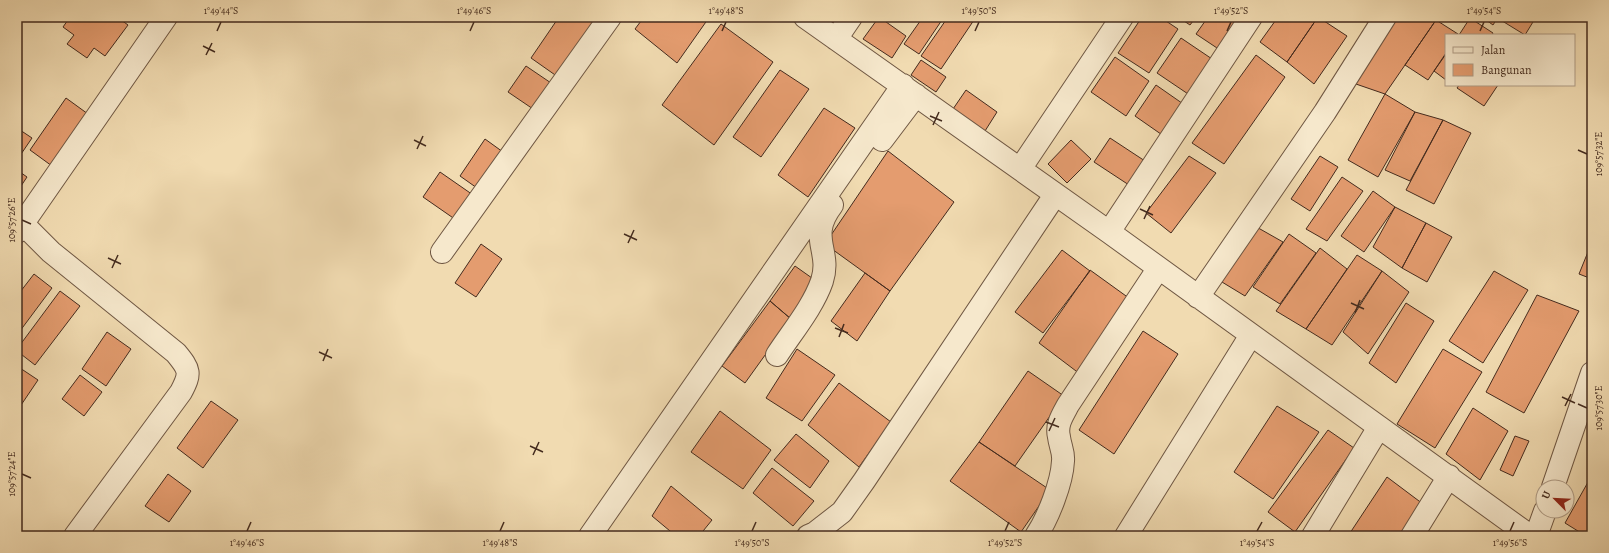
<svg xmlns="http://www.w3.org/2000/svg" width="1609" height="553" font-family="Alegreya,serif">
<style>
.building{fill:#e49c6f;stroke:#442b1e}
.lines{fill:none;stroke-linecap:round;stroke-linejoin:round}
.minor-casing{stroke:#6f5743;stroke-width:24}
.minor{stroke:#f6e8cc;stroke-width:22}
.ticks{fill:none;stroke:#442b1e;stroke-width:1.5}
.neatline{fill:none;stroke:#442b1e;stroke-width:1.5}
.ticks-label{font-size:10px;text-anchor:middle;fill:#442b1e}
</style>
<rect width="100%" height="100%" fill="#f1dbb1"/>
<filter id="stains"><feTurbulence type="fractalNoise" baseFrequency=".005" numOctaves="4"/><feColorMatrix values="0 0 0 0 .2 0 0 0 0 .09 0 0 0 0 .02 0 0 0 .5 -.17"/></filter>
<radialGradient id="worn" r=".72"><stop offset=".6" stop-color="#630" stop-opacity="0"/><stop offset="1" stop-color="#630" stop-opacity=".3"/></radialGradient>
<path class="building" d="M70 17H117L128 25 105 56 94 48 87 58 67 44 74 35 63 27Z
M559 17H600L558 77 531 58Z
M644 17H705L708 19 677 63 635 29Z
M879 17 906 36 892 58 863 39Z
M923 17H944L919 54 904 44Z
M948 17H976L941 69 921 56Z
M1142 17H1160L1178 29 1149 73 1118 53Z
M1178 17H1196L1190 25Z
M1208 17H1230L1241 24 1223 52 1196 34Z
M1278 17H1318L1287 62 1260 42Z
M1318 17 1347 36 1314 84 1287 62Z
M1397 17H1431L1436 20 1385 94 1353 83Z
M1482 17H1498L1493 25Z
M1500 17H1536L1525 35 1499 19Z
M1470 18 1493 33 1492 35H1459Z
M1436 20 1458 34 1446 35V53L1428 80 1405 65Z
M721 24 773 62 714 145 662 105Z
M1181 38 1218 63 1194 98 1157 73Z
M1446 54V80L1434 71Z
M1256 55 1285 77 1224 164 1192 143Z
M1115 57 1149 81 1126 116 1091 92Z
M921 60 946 77 936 92 911 75Z
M526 66 554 85 536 111 508 92Z
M780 70 809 89 761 157 733 137Z
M1156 85 1189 108 1168 139 1135 116Z
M1459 85H1498L1484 106 1457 88Z
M966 90 997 112 985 131 953 109Z
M1385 94 1415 112 1378 177 1348 160Z
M66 98 88 114 52 166 30 150Z
M824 108 855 128 808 197 778 175Z
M1415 112 1443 120 1410 181 1385 170Z
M1443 120 1471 133 1434 204 1406 190Z
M17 128 32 138 17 160Z
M1110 138 1145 161 1129 185 1094 162Z
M485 139 503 152 477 188 460 176Z
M1071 140 1091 159 1067 183 1048 164Z
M888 151 954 202 890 291 825 244Z
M1189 156 1216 173 1171 233 1146 213Z
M1320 156 1338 167 1310 211 1291 199Z
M17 170 27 177 17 192Z
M440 172 476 197 459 222 423 197Z
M1342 177 1363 191 1327 241 1306 229Z
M1373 191 1395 207 1364 252 1341 236Z
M1395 207 1426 223 1402 268 1373 247Z
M1426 223 1452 237 1427 282 1402 268Z
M1253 225 1283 242 1245 296 1217 279Z
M1289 234 1316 253 1280 304 1253 287Z
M481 244 502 259 476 297 455 283Z
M1590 247H1592V279L1579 274Z
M1320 248 1347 269 1306 329 1276 311Z
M1062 250 1090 271 1043 333 1015 312Z
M1357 255 1382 271 1332 345 1306 329Z
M795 266 819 283 791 319 770 301Z
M1090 270 1133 301 1080 374 1039 343Z
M1382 271 1409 292 1368 354 1343 332Z
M1494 271 1528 290 1483 363 1449 341Z
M865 273 890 291 857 341 831 321Z
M34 274 52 288 17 335V296Z
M60 291 80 306 35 365 17 351V349Z
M1537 295 1579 311 1524 413 1486 392Z
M770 301 791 319 745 383 722 366Z
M1406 303 1434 321 1396 383 1369 363Z
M1143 331 1178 354 1114 454 1079 430Z
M107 332 131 349 106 386 82 369Z
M797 349 835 375 802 421 766 398Z
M1443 349 1482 372 1435 448 1397 424Z
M17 366 38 380 17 411Z
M1028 371 1064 396 1015 466 979 442Z
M80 375 102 392 84 416 62 399Z
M839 383 891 422 859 467 808 425Z
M211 401 238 420 203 468 177 448Z
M1277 406 1319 432 1273 499 1234 472Z
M1473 408 1508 431 1480 480 1446 454Z
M720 411 771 450 743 489 691 452Z
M1328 430 1354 448 1295 532 1268 512Z
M796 434 829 461 810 488 774 460Z
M1515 436 1529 441 1513 476 1500 470Z
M979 442 1050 490 1021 532 950 481Z
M772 468 814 501 793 526 753 493Z
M168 474 191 491 169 522 145 506Z
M1592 475V532L1590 536H1586L1565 523Z
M1387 477 1423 504 1402 536H1348Z
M671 486 712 520 699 536H676L652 516Z"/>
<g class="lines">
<g class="minor-casing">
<path id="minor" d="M805 17 1109 232 1530 536
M836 39 851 17
M882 140 916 95
M1020 169 1122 17
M23 224 51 252 176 353C190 370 191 373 181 392L75 536
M17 232 166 17
M1109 232 1251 17
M442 252 610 17
M1198 297 1325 112 1385 17
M777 355C792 332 813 307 822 281 832 250 807 238 832 205
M1553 487 1592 373
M590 536 903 85
M808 536 815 533 842 512 864 481 1055 195
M1036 536C1048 518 1062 483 1063 461 1064 452 1060 446 1059 437 1056 425 1062 416 1068 405L1158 269
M1126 536 1251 335
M1313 536 1379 427
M1412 536 1449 476
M1536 536 1545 511"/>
</g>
<use href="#minor" class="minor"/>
</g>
<path class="ticks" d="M217 31 221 22M470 31 474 22M722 31 726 22M975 31 979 22M1227 31 1231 22M1480 31 1484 22M203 46 215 52M206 55 212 43M930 116 942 121M933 125 939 112M414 140 426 146M417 149 423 136M1578 150 1587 154M1140 209 1153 215M1144 219 1150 206M22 220 31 224M624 234 637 240M628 243 634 230M108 258 121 264M112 268 118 255M1351 303 1364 309M1355 313 1360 300M835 328 848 333M839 337 844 324M319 352 332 358M323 361 328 349M1562 397 1575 403M1578 404 1587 408M1565 406 1571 394M1046 422 1059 427M1049 431 1055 418M530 446 543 452M533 455 539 442M22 474 31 478M247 531 251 522M500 531 504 522M752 531 756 522M1005 531 1009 522M1257 531 1262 522M1510 531 1514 522"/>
<rect width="1609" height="553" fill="none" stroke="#f1dbb1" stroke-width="44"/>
<rect x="1445" y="34" width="130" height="52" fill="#f6e8cc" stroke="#af9c86"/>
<rect x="1453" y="47" width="20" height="6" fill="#f6e8cc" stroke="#af9c86"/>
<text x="1481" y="54" font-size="12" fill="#442b1e">Jalan</text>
<rect x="1453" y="64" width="20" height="12" fill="#e49c6f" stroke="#af9c86"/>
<text x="1481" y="74" font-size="12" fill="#442b1e">Bangunan</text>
<g transform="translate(1555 499) rotate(294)"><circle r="19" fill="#f6e8cc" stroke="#af9c86"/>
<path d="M0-3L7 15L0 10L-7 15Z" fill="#8f2418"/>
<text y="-6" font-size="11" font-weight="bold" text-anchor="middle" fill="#442b1e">U</text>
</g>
<rect x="22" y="22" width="1565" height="509" class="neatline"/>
<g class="ticks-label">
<text x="221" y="14">1°49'44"S</text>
<text x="474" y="14">1°49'46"S</text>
<text x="726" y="14">1°49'48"S</text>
<text x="979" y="14">1°49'50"S</text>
<text x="1231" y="14">1°49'52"S</text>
<text x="1484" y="14">1°49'54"S</text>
<text transform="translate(1598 154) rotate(-90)" y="4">109°57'32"E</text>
<text transform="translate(11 220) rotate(-90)" y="4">109°57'26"E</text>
<text transform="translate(1598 408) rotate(-90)" y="4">109°57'30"E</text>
<text transform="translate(11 474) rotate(-90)" y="4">109°57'24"E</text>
<text x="247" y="546">1°49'46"S</text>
<text x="500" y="546">1°49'48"S</text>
<text x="752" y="546">1°49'50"S</text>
<text x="1005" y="546">1°49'52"S</text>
<text x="1257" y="546">1°49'54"S</text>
<text x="1510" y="546">1°49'56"S</text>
</g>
<rect width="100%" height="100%" filter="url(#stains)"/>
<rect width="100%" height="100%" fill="url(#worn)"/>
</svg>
